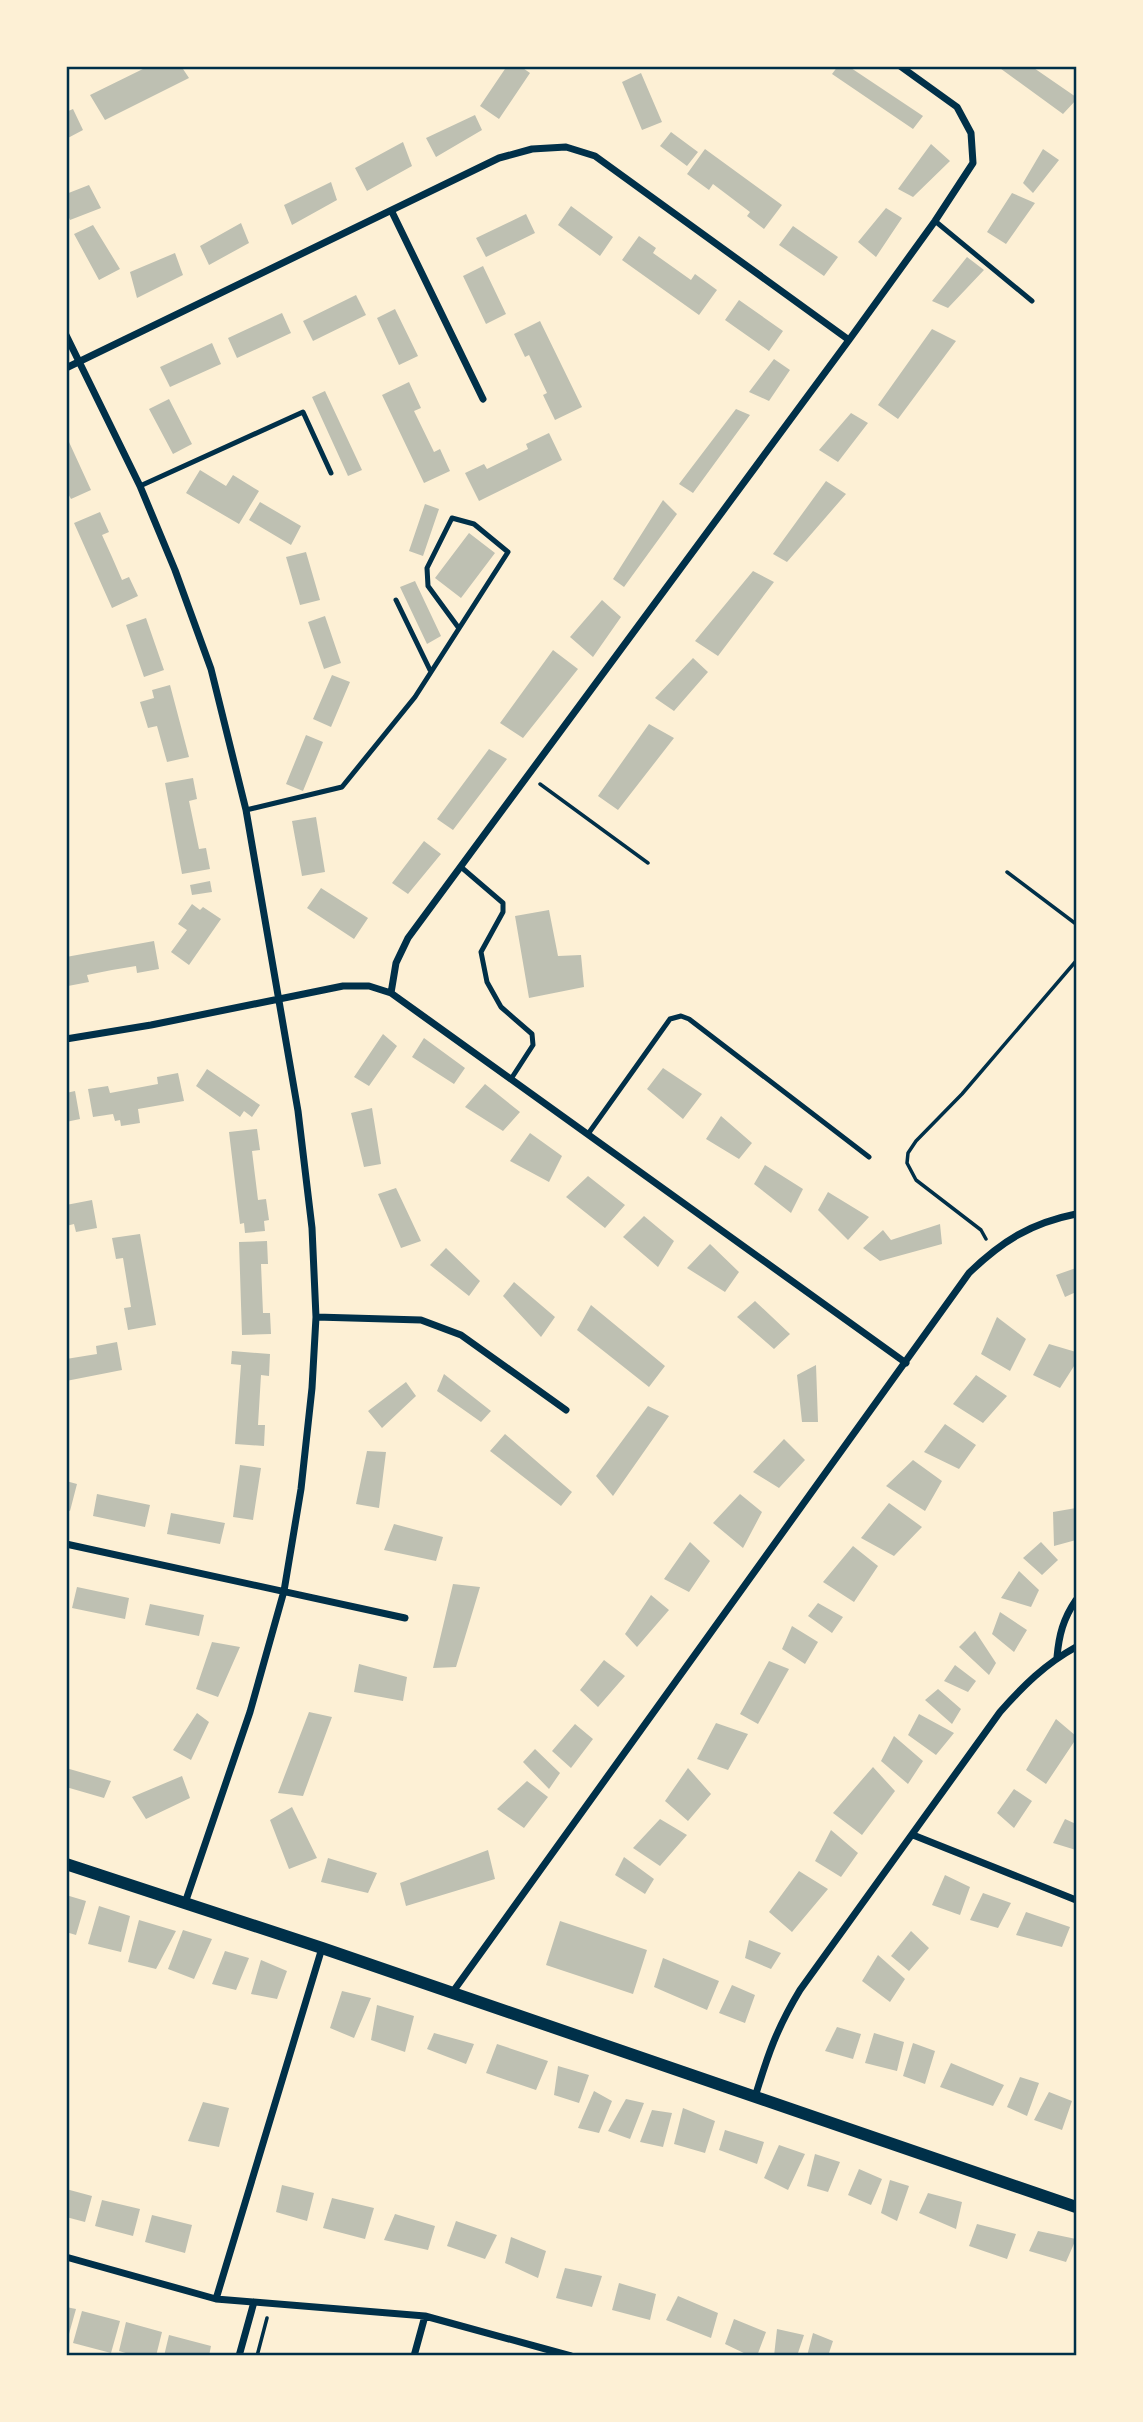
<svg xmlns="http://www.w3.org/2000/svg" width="1143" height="2422" font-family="'DM Sans',sans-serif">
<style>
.building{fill:#bec0b2}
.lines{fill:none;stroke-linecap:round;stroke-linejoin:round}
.path{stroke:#003049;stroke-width:3.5}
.service{stroke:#003049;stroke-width:5}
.minor{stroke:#003049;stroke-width:7}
.tertiary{stroke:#003049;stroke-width:12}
.neatline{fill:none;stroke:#003049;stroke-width:2.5}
</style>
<rect width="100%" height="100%" fill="#fdf0d5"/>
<path class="building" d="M149 66H181L189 78 105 120 90 95Z
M507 66H520L530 73 499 119 480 106Z
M838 66H848L923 116 913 129 832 74Z
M997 66H1031L1076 97V100L1063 114Z
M641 73 662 122 642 130 622 82Z
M73 109 83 130 66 139V112Z
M475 115 482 130 436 157 426 138Z
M671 132 698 152 687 166 660 146Z
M403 142 412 166 367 191 355 168Z
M931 144 950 161 913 197 898 189Z
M705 149 782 205 764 229 747 216 750 212 713 184 709 190 687 174Z
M1043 149 1059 160 1033 193 1023 183Z
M331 182 337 200 292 225 284 205Z
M89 185 101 208 70 220 66 211V194Z
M1012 193 1035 203 1006 244 987 232Z
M571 206 613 237 600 256 558 225Z
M886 208 902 218 876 257 858 242Z
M526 214 535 233 486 257 476 238Z
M241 223 249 243 209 265 200 246Z
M93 225 120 269 99 280 74 234Z
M793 226 838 257 824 276 779 245Z
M639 236 656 248 653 253 691 280 695 274 717 290 699 315 622 260Z
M175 253 183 275 137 298 130 272Z
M967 257 984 270 948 308 932 301Z
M483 266 506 314 486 324 463 276Z
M356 295 366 315 313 341 303 321Z
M739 300 783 331 769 351 725 320Z
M395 309 418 356 399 365 377 318Z
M282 313 291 333 237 358 228 338Z
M540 321 582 407 555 420 543 395 547 393 529 355 525 357 514 334Z
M932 329 956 341 898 419 878 405Z
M212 343 221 364 170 387 160 367Z
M774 359 790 370 769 401 749 392Z
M409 382 421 408 414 411 434 452 440 449 450 471 424 483 382 395Z
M325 391 362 470 348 476 312 397Z
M169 399 192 444 173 454 149 409Z
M736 409 750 415 693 493 679 484Z
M851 413 868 423 838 462 819 450Z
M549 433 562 460 479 501 465 473 484 464 487 469 528 449 526 444Z
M69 442 91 490 71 499 66 490V443Z
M200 470 226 486 233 475 259 491 239 524 186 493Z
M826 481 846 494 787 562 773 554Z
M663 500 677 514 624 587 613 579Z
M260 502 301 526 291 545 249 520Z
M425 504 439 509 423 556 409 551Z
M100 512 109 532 102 535 112 557 122 580 129 577 138 596 112 608 74 523Z
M469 533 495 553 461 598 435 578Z
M306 552 320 600 300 605 286 557Z
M753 571 774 582 718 656 695 641Z
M415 581 441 636 427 644 400 587Z
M602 600 621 617 593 657 570 637Z
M325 616 341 663 324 669 308 622Z
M146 618 164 670 144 677 126 625Z
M553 650 578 669 523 738 500 723Z
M693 658 708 672 674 711 655 698Z
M332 675 350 682 331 727 313 719Z
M170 685 189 757 167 762 157 726 148 728 140 702 154 698 152 690Z
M649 724 674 738 618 810 598 796Z
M306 735 323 742 303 791 286 784Z
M489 749 507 759 453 830 437 819Z
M193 778 197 799 189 801 199 849 206 848 210 869 182 874 165 783Z
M316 817 325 872 302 876 292 821Z
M424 841 441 854 408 894 392 883Z
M210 881 212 892 192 895 190 885Z
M321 888 368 918 354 939 307 908Z
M192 904 200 910 203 907 221 919 189 965 171 952 187 930 178 924Z
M549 910 558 956 581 955 584 987 529 998 515 916Z
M154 941 159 969 137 973 136 966 112 970 87 975 89 982 68 986 66 957Z
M383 1034 397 1046 369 1086 354 1077Z
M424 1038 465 1068 454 1084 412 1057Z
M663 1068 702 1094 683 1119 647 1089Z
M207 1069 260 1105 252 1117 244 1111 240 1117 196 1086Z
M178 1073 184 1101 138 1109 140 1123 121 1126 120 1120 115 1121 113 1114 93 1117 88 1089 108 1086 110 1093 158 1084 157 1077Z
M485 1084 520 1112 503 1131 465 1107Z
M75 1091 80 1119 66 1122V1093Z
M372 1108 381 1164 364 1167 351 1113Z
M721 1116 752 1143 739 1159 706 1139Z
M257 1129 260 1150 252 1151 258 1200 266 1199 269 1220 264 1221 265 1231 245 1233 244 1223 240 1224 229 1132Z
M530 1133 562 1156 549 1182 510 1161Z
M765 1165 803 1189 791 1213 754 1184Z
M588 1176 625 1205 605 1228 566 1197Z
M396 1188 421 1241 401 1248 378 1194Z
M828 1192 869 1217 848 1240 818 1210Z
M92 1200 97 1228 76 1232 74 1224 66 1226V1205Z
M644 1216 674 1241 658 1267 623 1237Z
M940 1224 942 1244 880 1261 863 1248 883 1230 891 1240Z
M140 1234 156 1325 128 1330 124 1308 131 1307 123 1258 116 1259 112 1238Z
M267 1241 268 1264H261L263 1313H270L271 1334 242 1335 239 1242Z
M710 1244 739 1272 725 1292 687 1268Z
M446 1248 480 1281 469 1296 430 1265Z
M1076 1268V1292L1065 1297 1056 1275Z
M514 1282 555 1317 541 1337 503 1296Z
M755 1301 790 1334 774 1349 737 1317Z
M591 1305 665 1366 649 1387 577 1330Z
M997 1317 1026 1339 1010 1371 981 1354Z
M117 1342 122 1370 66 1381V1359L97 1354 96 1346Z
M1049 1344 1076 1352V1363L1060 1388 1033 1375Z
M232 1351 270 1354 269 1376 261 1375 258 1425H265L264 1446 235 1444 241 1365 231 1364Z
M816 1365 818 1422H802L797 1375Z
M444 1374 491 1411 481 1422 437 1391Z
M976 1375 1007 1396 983 1423 953 1404Z
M406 1382 416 1396 382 1428 368 1411Z
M648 1406 669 1416 613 1496 596 1476Z
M945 1424 976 1445 959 1469 924 1452Z
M505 1434 572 1492 561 1506 490 1451Z
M784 1439 805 1460 779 1488 753 1472Z
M367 1451 386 1452 379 1508 356 1504Z
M913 1460 942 1481 925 1511 886 1486Z
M240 1465 261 1468 253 1520 233 1517Z
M66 1481 77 1484 70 1511 66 1510Z
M97 1494 150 1505 145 1527 93 1516Z
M740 1494 762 1512 743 1548 713 1523Z
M889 1503 922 1527 894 1556 861 1538Z
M1076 1508V1540L1054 1546 1053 1512Z
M171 1513 225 1523 220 1544 167 1534Z
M394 1524 443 1537 436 1561 384 1550Z
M690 1542 710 1561 689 1592 664 1579Z
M1041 1542 1058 1560 1042 1575 1023 1558Z
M853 1546 878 1566 854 1602 823 1582Z
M1019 1571 1039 1590 1031 1607 1001 1598Z
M453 1584 480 1587 456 1667 433 1668Z
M77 1587 129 1598 125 1619 72 1608Z
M651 1595 669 1610 637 1647 625 1634Z
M818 1603 843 1617 832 1633 808 1616Z
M150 1604 204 1615 199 1636 145 1625Z
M1000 1612 1027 1630 1014 1652 992 1634Z
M792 1626 818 1642 805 1664 782 1649Z
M975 1631 996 1663 989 1675 959 1647Z
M212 1642 240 1647 218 1697 196 1689Z
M604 1660 625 1676 598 1707 580 1690Z
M769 1661 789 1669 758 1724 740 1714Z
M359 1664 407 1677 403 1701 354 1692Z
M955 1665 976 1681 968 1692 944 1681Z
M938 1689 961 1709 952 1724 925 1700Z
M309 1712 332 1717 303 1796 278 1793Z
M197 1713 209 1722 191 1760 173 1750Z
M919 1714 954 1733 936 1755 908 1735Z
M1056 1719 1076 1736V1739L1046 1784 1026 1770Z
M716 1723 748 1734 728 1770 697 1759Z
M575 1724 593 1739 571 1768 552 1751Z
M894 1736 923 1761 908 1784 881 1761Z
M535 1749 560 1773 549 1789 523 1762Z
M873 1767 895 1791 862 1835 833 1813Z
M66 1768 111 1781 104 1798 66 1787Z
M688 1768 711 1794 688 1821 665 1801Z
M182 1776 190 1798 146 1819 132 1797Z
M527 1781 548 1797 524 1828 497 1809Z
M1014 1789 1032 1801 1014 1828 997 1813Z
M292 1807 317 1858 289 1869 270 1820Z
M660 1819 687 1835 660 1866 633 1848Z
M1065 1819 1076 1824V1850L1053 1843Z
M831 1830 858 1853 841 1877 815 1861Z
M488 1850 495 1879 406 1906 400 1883Z
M624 1857 654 1879 645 1894 615 1875Z
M328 1858 377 1873 368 1893 321 1882Z
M799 1871 828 1889 792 1932 769 1912Z
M945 1875 970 1887 960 1915 932 1905Z
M983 1893 1011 1903 998 1928 970 1920Z
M66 1895 86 1901 76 1935 66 1932Z
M99 1906 130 1916 121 1952 88 1944Z
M1026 1912 1070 1927 1062 1947 1016 1935Z
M139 1920 176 1931 156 1969 128 1962Z
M560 1921 647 1950 633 1994 546 1965Z
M183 1930 212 1939 194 1979 168 1969Z
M911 1931 929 1948 909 1971 891 1956Z
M749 1940 781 1953 771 1969 745 1958Z
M225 1951 249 1958 236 1990 212 1984Z
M878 1955 905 1979 890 2002 862 1981Z
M663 1958 719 1981 707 2010 654 1987Z
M261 1960 287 1971 277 1999 251 1994Z
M732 1985 755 1995 745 2023 719 2013Z
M342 1991 371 1998 354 2038 330 2028Z
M377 2005 414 2016 405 2052 371 2040Z
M837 2027 861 2034 853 2059 825 2051Z
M434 2033 474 2044 466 2064 427 2049Z
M874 2033 904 2042 897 2071 865 2063Z
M913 2043 935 2051 925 2084 903 2076Z
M497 2044 548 2061 536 2090 486 2073Z
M951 2063 1004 2085 993 2106 940 2087Z
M558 2066 589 2075 579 2103 554 2095Z
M1020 2077 1039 2083 1027 2116 1007 2107Z
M594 2091 612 2101 599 2133 578 2128Z
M1049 2092 1072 2101 1062 2130 1034 2120Z
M626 2099 644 2103 630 2139 608 2131Z
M203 2102 229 2108 219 2147 188 2141Z
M683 2108 715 2121 705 2153 674 2144Z
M652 2110 672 2113 663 2147 640 2142Z
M725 2130 764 2142 757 2164 719 2150Z
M779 2145 805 2154 788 2190 764 2178Z
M815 2154 840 2162 828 2192 807 2186Z
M859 2169 882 2179 871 2205 848 2195Z
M890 2180 909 2186 897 2221 881 2213Z
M282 2185 314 2193 307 2221 276 2212Z
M66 2189 92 2196 85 2222 66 2217Z
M928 2193 962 2202 956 2229 919 2213Z
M332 2198 374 2208 365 2239 323 2228Z
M102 2200 140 2209 133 2236 95 2226Z
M395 2214 435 2226 428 2250 384 2240Z
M152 2215 192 2225 185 2253 145 2242Z
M456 2221 497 2235 485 2259 447 2246Z
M977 2224 1016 2234 1007 2259 969 2246Z
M1038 2231 1076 2239 1066 2262 1029 2251Z
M511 2237 546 2251 538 2278 505 2263Z
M565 2268 602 2276 592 2307 556 2298Z
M619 2283 656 2294 650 2320 612 2310Z
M678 2296 718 2313 711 2338 666 2320Z
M66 2307 76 2309 67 2341H66Z
M82 2311 120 2321 111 2353 73 2343Z
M734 2319 766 2332 757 2356H750L725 2344Z
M126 2322 162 2332 156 2356H136L119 2351Z
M777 2329 804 2335 797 2356H774Z
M813 2333 833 2341 828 2356H807Z
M169 2335 211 2346 209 2356H164Z"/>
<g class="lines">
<path class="path" d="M540 784 648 863
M1007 872 1076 924
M986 1239 981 1230 916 1180 907 1163 908 1153 916 1141 962 1094 1076 961
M257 2356 267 2318"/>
<path class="service" d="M935 221 1032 301
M140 486 303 412 331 473
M396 600 430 670
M246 810 342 787 415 697 508 552 474 524 452 518 427 568 428 586 458 627
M461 867 503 903V912L481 952 487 982 501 1007 532 1034 533 1045 511 1079
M588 1134 670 1019 681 1016 689 1019 869 1157"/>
<path class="minor" d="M392 212 483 399
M66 335 140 486 175 570 211 669 246 810 298 1111 312 1228 316 1317 312 1388 301 1489 284 1591 250 1712 185 1903
M66 368 499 158 532 149 566 147 595 156 849 340
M391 993 396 963 408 938 849 340 935 221 973 163 971 133 957 107 900 66
M66 1039 151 1025 343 986H369L391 993 906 1363
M316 1317 421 1320 461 1335 566 1410
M66 1544 405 1618
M1057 1657C1059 1635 1063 1619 1076 1600
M913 1835 1076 1900
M452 1993 969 1273C1002 1241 1031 1223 1076 1214
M755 2097C768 2054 777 2028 800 1990L1000 1712C1023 1686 1045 1664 1076 1647
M66 2257 216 2299 425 2316 571 2356
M216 2299 322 1948
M239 2356 254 2302
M414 2356 425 2316"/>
<path class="tertiary" d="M66 1864 322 1948 1076 2207"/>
</g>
<rect width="1143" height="2422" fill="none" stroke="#fdf0d5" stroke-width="136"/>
<rect x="68" y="68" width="1007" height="2286" class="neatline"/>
</svg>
